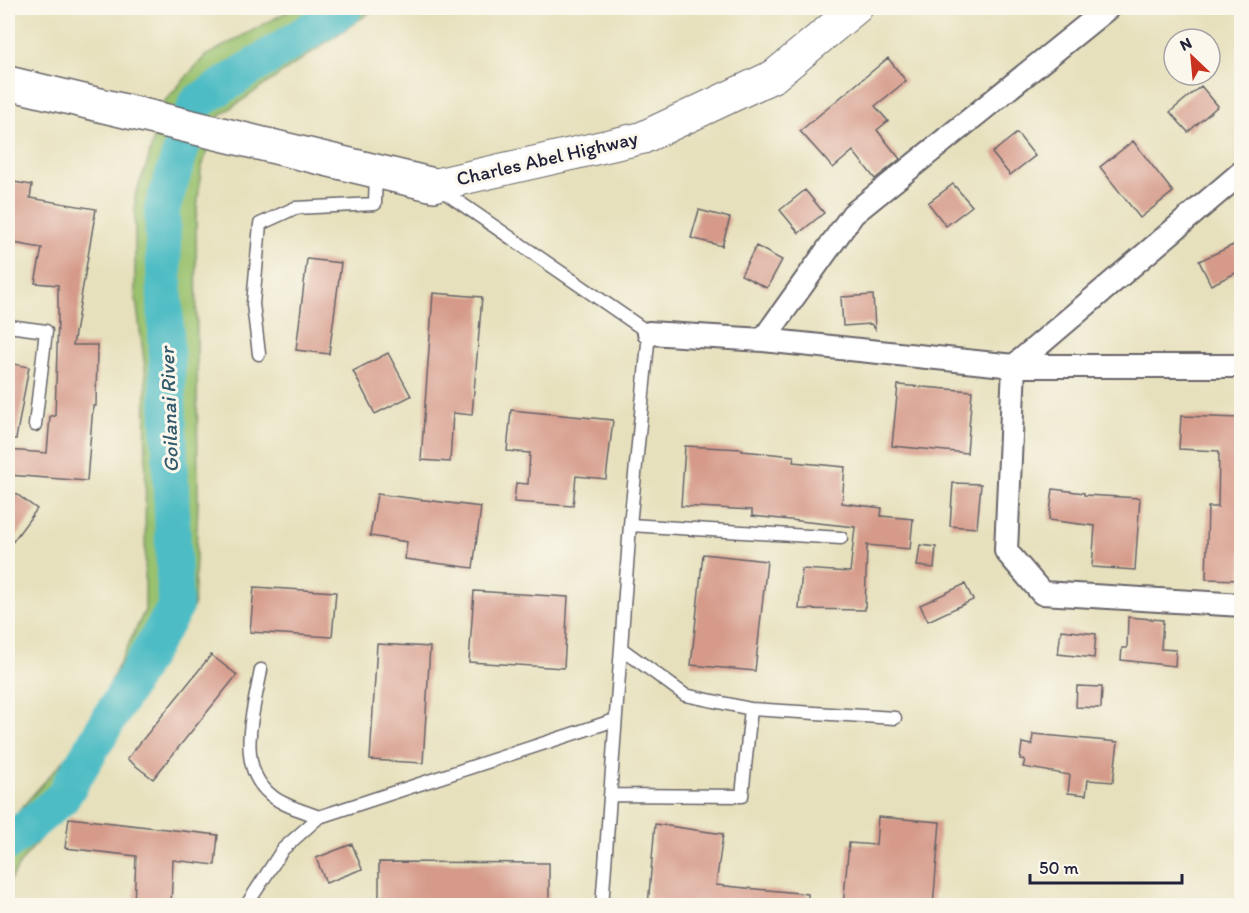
<svg xmlns="http://www.w3.org/2000/svg" width="1249" height="913" font-family="Itim,sans-serif">
<style>
.green{fill:#9ac16d;stroke:#5e7254;stroke-width:1.5}
.lines{fill:none;stroke-linecap:round;stroke-linejoin:round}
.river{stroke:#4dbcc4;stroke-width:36}
.building{fill:#d59a89}
.lane-casing{stroke:#676468;stroke-width:15}
.street-casing{stroke:#676468;stroke-width:26}
.secondary-casing{stroke:#676468;stroke-width:34}
.primary-casing{stroke:#676468;stroke-width:36}
.lane{stroke:#fff;stroke-width:12}
.street{stroke:#fff;stroke-width:22}
.secondary{stroke:#fff;stroke-width:32}
.primary{stroke:#fff;stroke-width:33}
.labels{text-anchor:middle;stroke-width:6;stroke-linejoin:round;paint-order:stroke}
.street-label{font-size:20px;fill:#22223b;stroke:#fbf7ec}
.water-label{font-size:21px;font-style:italic;fill:#31586b;stroke:#fbf7ec}
</style>
<rect width="100%" height="100%" fill="#fbf7ec"/>
<filter id="ink" filterUnits="userSpaceOnUse"><feTurbulence type="fractalNoise" baseFrequency=".0167" numOctaves="2"/><feDisplacementMap in="SourceGraphic" scale="12" xChannelSelector="R" yChannelSelector="G"/><feConvolveMatrix kernelMatrix="1 2 1 2 8 2 1 2 1" color-interpolation-filters="sRGB"/></filter>
<filter id="wash" filterUnits="userSpaceOnUse"><feTurbulence type="fractalNoise" baseFrequency=".008" numOctaves="4" result="noise"/><feDisplacementMap in="SourceGraphic" scale="24" xChannelSelector="R" yChannelSelector="G"/><feGaussianBlur stdDeviation="1.35" result="paint"/><feColorMatrix in="noise" values="0 0 0 0 0 0 0 0 0 0 0 0 0 0 0 0 0 1.4 0 .05"/><feComposite in="paint" operator="in"/></filter>
<g filter="url(#wash)">
<rect width="100%" height="100%" fill="#e6e0bc"/>
<path class="green" d="M294 8H376L218 117 201 170 196 219 198 502 194 606 91 775 21 862 8 884V823L85 736 145 610 146 375 135 292V196L147 164 163 103 205 56Z"/>
<g class="lines">
<path class="river" d="M8 843 62 798 175 608 162 209 196 103 345 8"/>
</g>
<g id="blocks">
<path class="building" d="M888 58 906 81 875 106 888 121 877 130 900 159 875 179 853 151 833 168 800 131Z
M1201 86 1218 106 1188 132 1170 112Z
M1017 133 1035 156 1010 175 992 153Z
M1133 141 1173 192 1140 218 1100 167Z
M8 181 32 185 30 198 96 209 73 345H97L96 406H93L87 481 8 475V450L47 453 50 416H55L58 317V285L35 283 42 248 8 242Z
M953 184 972 206 946 226 928 203Z
M805 190 824 213 799 233 780 210Z
M699 210 730 218 722 246 691 238Z
M1242 241V270L1211 285 1199 261Z
M756 246 782 260 767 288 741 275Z
M307 259 341 263 329 354 296 350Z
M433 293 482 297 472 415 453 413 450 462 421 460Z
M873 295 875 329 871 324 843 326 841 297Z
M388 353 411 396 375 414 353 371Z
M8 363 29 367 16 439H8Z
M898 385 972 391 967 453 892 446Z
M511 410 613 420 606 479 576 476 573 506 514 502 516 483 528 484 530 453 507 451Z
M1181 416 1242 418V580L1206 579 1208 507H1218L1219 451 1179 449Z
M685 446 742 449V451L794 456 793 462 845 467 842 503 882 508 881 516 913 519 910 549 867 545 865 610 799 609 802 569 850 572 855 527 752 516V510L681 506Z
M953 483 981 484 977 528 950 526Z
M8 488 37 509 8 548Z
M1053 489 1084 493V495L1140 498 1135 570 1092 567 1095 526 1049 520Z
M377 494 481 507 473 568 405 559 407 542 370 536Z
M920 545 936 547 934 568 917 566Z
M703 554 767 561 755 671 691 665Z
M965 584 973 600 928 621 920 605Z
M254 587 336 592 332 637 250 632Z
M474 591 568 597 564 668 469 662Z
M1128 617 1163 620 1161 649 1176 650 1175 666 1121 660 1122 648H1127Z
M1061 630 1096 634 1094 658 1058 654Z
M377 644 430 647 423 763 370 760Z
M211 655 237 675 153 779 127 759Z
M1077 686 1102 687 1101 708 1076 707Z
M1033 734 1118 742 1113 782 1088 780 1086 795 1068 793 1070 775 1023 767 1025 760 1020 759 1022 743 1032 745Z
M878 817 940 822 933 906H843L849 843 876 845Z
M69 818 218 835 215 865 173 860 171 906H134L136 856 65 848Z
M655 824 723 834 716 885 808 894V906H648Z
M352 844 362 869 326 883 316 858Z
M379 862 549 863V906H379Z"/>
</g>
</g>
<g filter="url(#ink)">
<use href="#blocks" fill-opacity="0" stroke="#676468" stroke-width="1.5"/>
<g class="lines">
<g class="lane-casing">
<path id="lane" d="M440 189 649 333 630 525 602 906
M8 326 46 331 35 425
M259 354 253 304 260 224 295 208 375 204 376 171
M630 525 841 538
M622 649 685 695 751 709 895 718
M261 670C254 710 234 767 272 796 284 806 304 811 319 817
M610 795 742 796 751 709
M246 906 283 849 319 817 615 720"/>
</g>
<g class="street-casing">
<path id="street" d="M1242 172 1014 366 1006 551 1042 593 1242 605
M649 333 763 340 1014 366H1242
M763 340 853 214 1108 8"/>
</g>
<g class="secondary-casing">
<path id="secondary" d="M434 185 642 138 774 76 856 8"/>
</g>
<g class="primary-casing">
<path id="primary" d="M8 83 434 185"/>
</g>
<use href="#lane" class="lane"/>
<use href="#street" class="street"/>
<use href="#secondary" class="secondary"/>
<use href="#primary" class="primary"/>
</g>
</g>
<g class="labels">
<g class="street-label">
<text transform="translate(547 158) rotate(-13)" y="7">Charles Abel Highway</text>
</g>
<g class="water-label">
<text transform="translate(169 410) rotate(-92)" y="7">Goilanai River</text>
</g>
</g>
<rect width="1249" height="913" fill="none" stroke="#fbf7ec" stroke-width="30"/>
<g transform="translate(1192 57) rotate(334)"><circle r="28" fill="#fbf7ec" stroke="#a4a2a5" stroke-width="1.5"/>
<path d="M0-4.5L10 22L0 15L-10 22Z" fill="#c8321e"/>
<text y="-9" font-size="16" font-weight="bold" text-anchor="middle" fill="#22223b">N</text>
</g>
<path d="M1030 874v9h152v-9" fill="none" stroke="#22223b" stroke-width="3"/>
<text x="1039" y="874" font-size="18" fill="#22223b" stroke="#fbf7ec" stroke-width="4.5" paint-order="stroke">50 m</text>
</svg>
